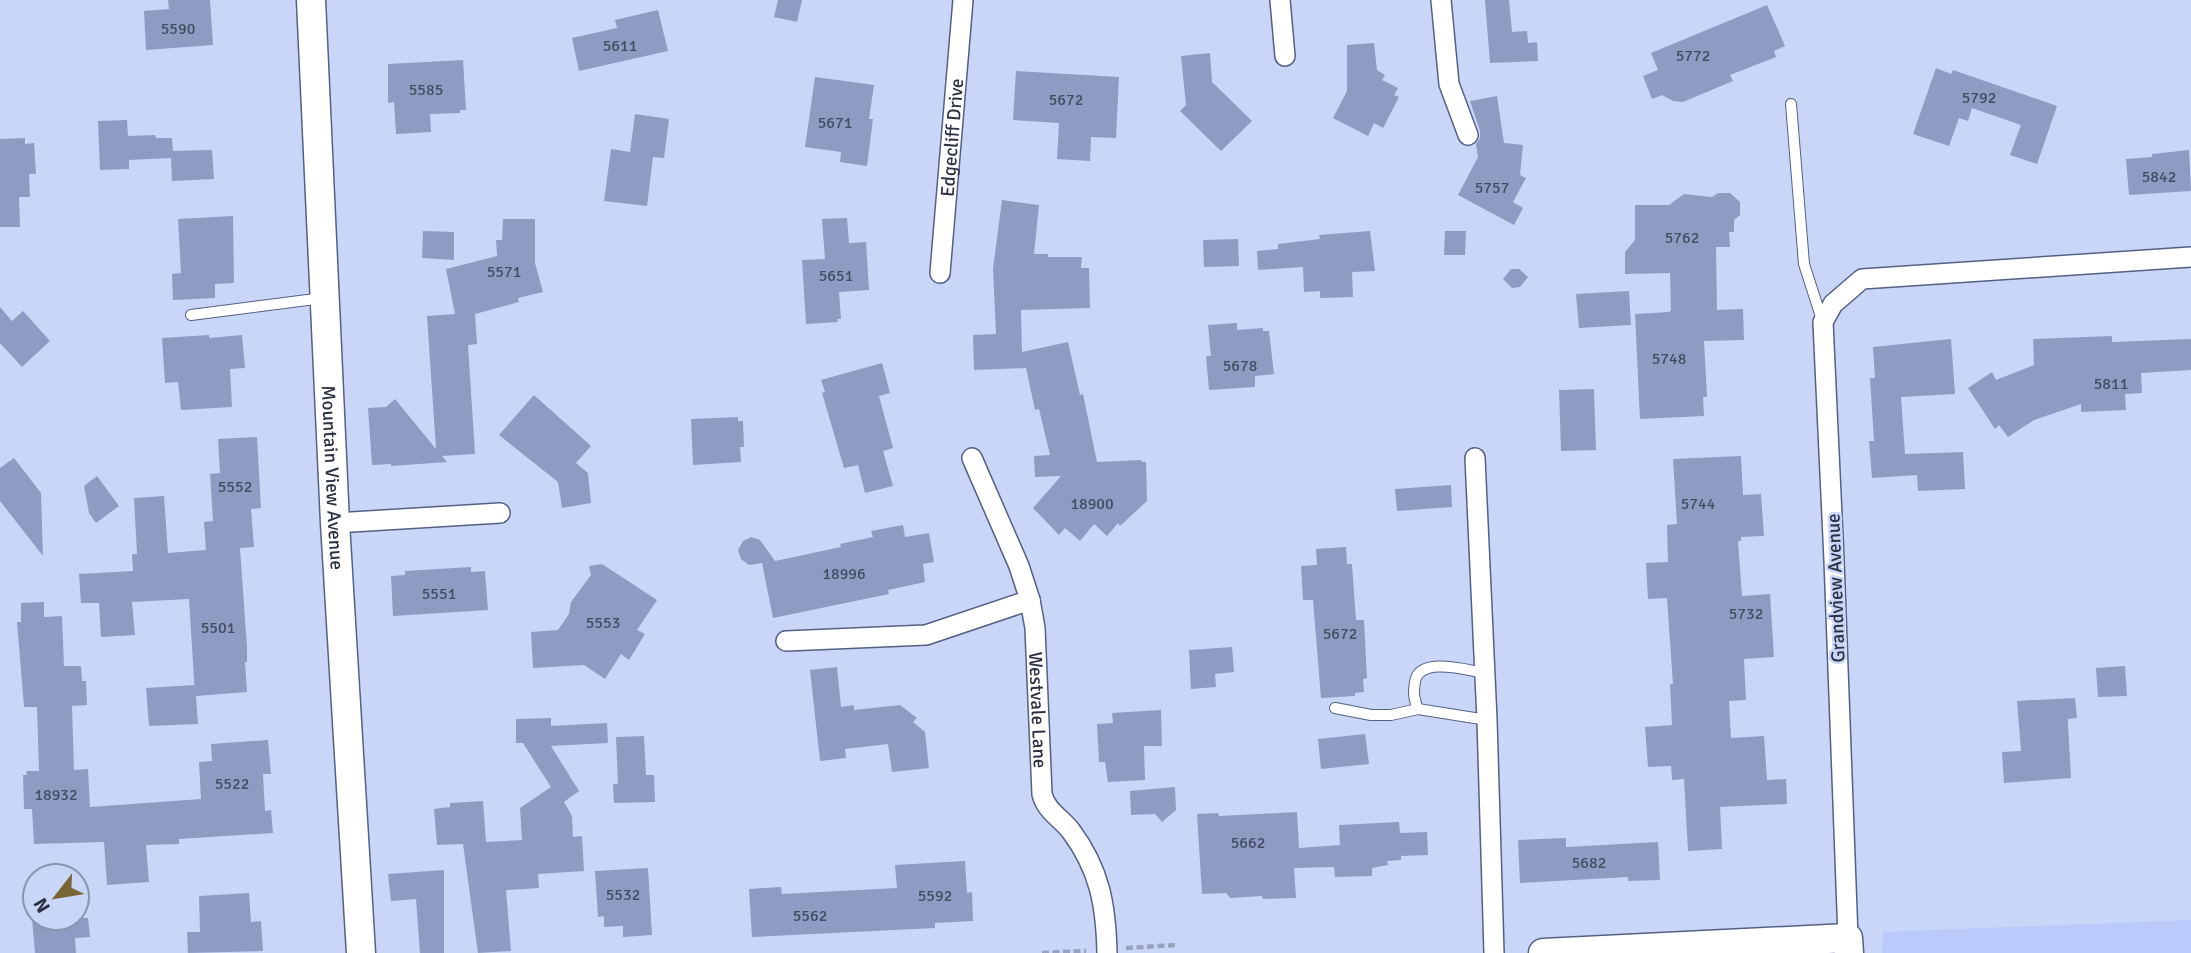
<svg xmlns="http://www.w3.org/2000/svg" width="2191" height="953" font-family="Signika,sans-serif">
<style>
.built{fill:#b9cafb}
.building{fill:#8e9cc4}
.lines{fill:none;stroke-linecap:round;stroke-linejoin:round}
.lane-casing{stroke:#546185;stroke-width:12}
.street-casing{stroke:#546185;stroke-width:22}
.secondary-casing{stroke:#546185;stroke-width:31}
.path{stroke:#99a3bf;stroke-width:4.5;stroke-dasharray:7 3.5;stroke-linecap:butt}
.lane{stroke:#fff;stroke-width:10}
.street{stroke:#fff;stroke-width:19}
.secondary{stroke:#fff;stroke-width:28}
.labels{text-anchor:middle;stroke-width:5;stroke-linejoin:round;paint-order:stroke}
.number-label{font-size:16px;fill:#444c62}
.street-label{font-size:19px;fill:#2b3141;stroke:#cad6f8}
</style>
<rect width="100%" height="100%" fill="#cad6f8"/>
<path class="built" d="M2191 920V953H1882L1883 932Z"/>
<path class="building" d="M168 0H210L213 45 146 50 144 11 169 9Z
M778 0H802L797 22 774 17Z
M1485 0H1509L1512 32 1527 31 1528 43 1537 42 1538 61 1490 63Z
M1767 5 1785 46 1774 51 1776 57 1730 75 1733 81 1683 102 1673 101 1662 95 1652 99 1643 76 1658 70 1651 53Z
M658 10 668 51 579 71 572 38 617 28 615 20Z
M1374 43 1377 70 1385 75 1382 80 1398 88 1394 95 1399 97 1383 128 1374 123 1368 136 1333 118 1347 91V45Z
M1210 53 1212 82 1252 121 1221 151 1180 111 1186 105 1181 56Z
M463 60 466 110H460V113L430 114 431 132 396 134 394 102 388 103V64Z
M1936 68 1951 74 1953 70 2057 106 2037 164 2010 155 2021 125 1972 108 1968 121 1959 118 1949 146 1913 134Z
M1016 71 1119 77 1116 138 1091 137 1090 161 1057 159 1059 123 1013 120Z
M815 77 874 85 869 119H873L867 166 840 162 841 152 805 147Z
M1497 96 1504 143 1523 145 1520 175 1526 178 1513 202 1523 208 1514 225 1458 195 1478 157 1476 144 1480 138V131L1470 101Z
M635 114 669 119 664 158 653 157 647 206 604 201 611 149 630 152Z
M127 120 128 136 155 135 156 138H172L173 151 212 150 214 179 172 181 171 158 129 160V169L100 170 98 121Z
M25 138V144L34 143 36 174H29L30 197H19L20 227H0V139Z
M2189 150 2191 191 2129 195 2126 159 2152 157V154Z
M1718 193H1730L1740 202V215L1734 220V232H1729L1730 247H1716L1717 310 1743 309 1744 340 1704 341 1707 397H1703L1704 416 1640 419 1635 314 1669 312 1671 310 1670 273 1625 274V252L1635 240V205H1669L1684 194 1712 197Z
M1002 200 1039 205 1034 254H1048V257H1082L1081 268H1089L1090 308 1021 310 1022 352 1068 342 1080 395 1083 394 1097 462 1142 460 1141 462H1146L1147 501 1120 526 1118 523 1107 536 1094 524 1080 541 1065 528 1059 535 1033 508 1061 476 1035 477 1034 456 1050 455 1039 409 1035 410 1026 368 974 370 973 335 996 334 993 269Z
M233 216 234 283 215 284V298L173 300 172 274 181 273 178 219Z
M847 218 849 243 866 242 869 290 839 292 841 319H837L838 322 806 324 802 260 825 259 822 219Z
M503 219H535V263L543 292 518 298 519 302 475 314 477 344 468 345 475 454 442 456 447 462 391 466V464L372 465 368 408 386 407 395 399 436 449 427 316 455 314 446 269 497 256 496 240H502Z
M423 231 454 232V260L422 258Z
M1370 231 1375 271 1352 272 1353 297 1320 298V291L1304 292 1303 267 1258 270 1257 251 1278 249V244L1320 239 1319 235Z
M1445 231H1466L1465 255H1444Z
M1238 239 1239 266 1204 267 1203 240Z
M1511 269H1519L1528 277 1520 287 1512 288 1503 279Z
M1629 291 1631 325 1579 328 1576 294Z
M0 307 12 321 23 311 50 341 22 367 0 343Z
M1237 323V330L1263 328V331H1269L1274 374 1255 376V387L1209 390 1206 356H1211L1208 325Z
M209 335V338L242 335 245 368 230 369 232 407 181 410 178 382 165 383 162 338Z
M2112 336V342L2191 339V370L2141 373 2142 393 2125 394 2126 410 2081 412V404L2034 420 2008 437 1999 425 1995 429 1968 388 1992 372 1996 380 2034 365 2033 339Z
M1951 339 1955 394 1901 397 1905 454 1963 452 1965 489 1918 491 1917 475 1872 478 1869 441H1874L1870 378H1875L1873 347Z
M882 363 890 393 879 396 893 448 883 451 893 486 865 493 858 465 844 468 822 393 825 392 821 380Z
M1594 389 1596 450 1561 451 1559 390Z
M534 395 591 446 576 463 588 473 591 503 562 508 558 482 499 435Z
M738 417V421H743L744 447H740L741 462 693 465 691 419Z
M257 437 261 508 251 509 254 547 240 548 247 647V662H245L247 692 196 696 198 724 149 726 146 688 195 685V695L189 599 132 602 135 635 101 637 99 603H81L79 574 133 571 132 554H137L134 498 164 496 168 553 206 550 204 522 213 521 210 474 220 473 218 439Z
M1741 456 1743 495 1761 494 1764 536 1741 537V541H1738L1742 596 1770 594 1774 657 1744 659 1746 700 1729 701 1731 738 1764 736 1767 780 1786 779 1787 804 1720 807 1722 849 1688 851 1684 779 1672 780 1671 766 1648 767 1645 727 1672 725 1670 684H1673L1667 598 1648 599 1646 563 1668 562 1667 525 1677 524 1673 459Z
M14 458 41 493 43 556 0 501V468Z
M97 476 119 506 96 523 89 513 84 486Z
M1451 485 1452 507 1397 511 1395 489Z
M903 525 905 537 929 533 934 562 923 564 925 582 888 590 889 594 773 618 762 563 749 565 741 559 738 550 743 541 751 537 760 540 775 561 841 547 840 544 873 537 871 531Z
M1346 547 1347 564H1352L1356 620H1364L1367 678 1363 679 1364 692 1355 693V696L1321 698 1313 600H1303L1301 566 1317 565 1316 549Z
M602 564 657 600 637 630 645 634 629 660 621 654 605 679 584 665 533 668 531 632 558 630 569 614 571 602 591 575 589 566Z
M471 567V572L485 571 488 610 393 616 391 576 405 575V571Z
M44 602V617L62 616 64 666H81L82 681H86L87 705 72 706 74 770 88 769 90 807 201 799 199 762 212 761 211 744 268 740 271 774H263L265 811 271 810 273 833 179 839V844L146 845 149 882 107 885 104 842 34 844 32 809H24L23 775H27L26 771H39L37 707H24L17 622H21V603Z
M1232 647 1234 672 1215 674 1216 687 1191 689 1189 650Z
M2125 666 2127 696 2098 697 2096 668Z
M837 667 841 707 854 705V710L900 705 917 718 913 722 925 732 929 768 892 772 888 744 845 749 846 758 820 761 810 670Z
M2075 698 2077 718 2068 719V724L2071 778 2004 783 2002 752 2021 751 2017 701Z
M1161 710 1162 746H1144L1145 780 1108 782 1105 762H1099L1097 724 1113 723 1112 713Z
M551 718V726L607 723 608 743 551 746 579 791 564 802 572 816 573 837 582 836 584 871 538 874 539 888 506 890 511 951 478 953 463 844 437 845 434 809 450 807V803L483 801 486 842 522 840 520 808 551 787 523 743H516V719Z
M1365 734 1369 764 1321 769 1318 739Z
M644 736 646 775H654L655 802 614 803 613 784H618L616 737Z
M1175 787 1176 810 1162 822 1155 814 1131 815 1130 791Z
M1297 812 1299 848 1340 845 1339 825 1399 822 1400 833 1427 832 1428 855 1401 856V860L1387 861 1388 865 1372 868V876L1335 877 1334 867 1294 868 1296 898 1263 899 1262 896 1230 898 1226 893 1202 894 1197 814 1218 813 1219 816Z
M1566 838V847L1658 842 1660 880 1628 881V877L1520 883 1518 840Z
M965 861 967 893 972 892 973 921 935 923V928L752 937 749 889 781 887 782 894 897 888 895 865Z
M648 868 652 935 623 937V926L604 927V916L598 917 595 871Z
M444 870V953H420L416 899 391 901 388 874Z
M249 893 251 922 261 921 263 951 188 953 187 932H200L199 896Z
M32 918H88L90 937 75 938 76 953H35Z"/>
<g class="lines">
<g class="lane-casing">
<path id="lane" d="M1791 104 1804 264 1822 320
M191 315 323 298
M1335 708 1371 715H1391L1418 709 1487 720
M1418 709C1414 699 1413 693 1415 682 1419 656 1466 670 1485 673"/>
</g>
<g class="street-casing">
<g id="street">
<path d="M1280 0 1285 56"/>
<path d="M1441 0 1449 84 1468 135"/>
<path id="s1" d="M940 273 963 0"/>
<path id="s2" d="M972 458 1019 566 1030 600 1035 628 1042 794C1046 811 1061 818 1071 831 1100 870 1106 906 1107 953"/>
<path d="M1475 458 1487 720 1494 953"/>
<path d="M335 523 500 513"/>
<path d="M786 641 926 635 1030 600"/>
<path d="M1848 938 1834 560 1823 322 1833 304 1862 279 2191 257"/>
</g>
</g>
<g class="secondary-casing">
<g id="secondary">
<path id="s3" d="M311 0 335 523 361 953"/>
<path d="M1543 953 1848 938 1849 953"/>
</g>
</g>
<path class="path" d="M1126 948 1176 945
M1042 953 1086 951"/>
<use href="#lane" class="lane"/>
<use href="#street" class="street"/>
<use href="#secondary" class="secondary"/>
</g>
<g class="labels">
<g class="number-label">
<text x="178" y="34">5590</text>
<text x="620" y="51">5611</text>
<text x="1693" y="61">5772</text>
<text x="426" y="95">5585</text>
<text x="1979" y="103">5792</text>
<text x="1066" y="105">5672</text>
<text x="835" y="128">5671</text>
<text x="2159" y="182">5842</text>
<text x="1492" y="193">5757</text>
<text x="1682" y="243">5762</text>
<text x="504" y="277">5571</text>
<text x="836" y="281">5651</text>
<text x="1669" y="364">5748</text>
<text x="1240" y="371">5678</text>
<text x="2111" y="389">5811</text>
<text x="235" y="492">5552</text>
<text x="1092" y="509">18900</text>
<text x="1698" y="509">5744</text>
<text x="844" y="579">18996</text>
<text x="439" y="599">5551</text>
<text x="1746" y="619">5732</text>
<text x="603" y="628">5553</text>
<text x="218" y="633">5501</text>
<text x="1340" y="639">5672</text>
<text x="232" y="789">5522</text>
<text x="56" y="800">18932</text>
<text x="1248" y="848">5662</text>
<text x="1589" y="868">5682</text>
<text x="623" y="900">5532</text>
<text x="935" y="901">5592</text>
<text x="810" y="921">5562</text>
</g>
<g class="street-label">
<text dy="7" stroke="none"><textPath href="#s1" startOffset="136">Edgecliff Drive</textPath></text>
<text dy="7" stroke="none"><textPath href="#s3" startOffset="478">Mountain View Avenue</textPath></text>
<text transform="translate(1835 588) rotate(-92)" y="7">Grandview Avenue</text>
<text dy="7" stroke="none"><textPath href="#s2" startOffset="264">Westvale Lane</textPath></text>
</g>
</g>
<g transform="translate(56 897) rotate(239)"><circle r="33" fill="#cad6f8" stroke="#8a94af" stroke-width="2"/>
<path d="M0-5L12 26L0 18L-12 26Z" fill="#786635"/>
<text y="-10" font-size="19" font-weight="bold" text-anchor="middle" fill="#2b3141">N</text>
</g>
</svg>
